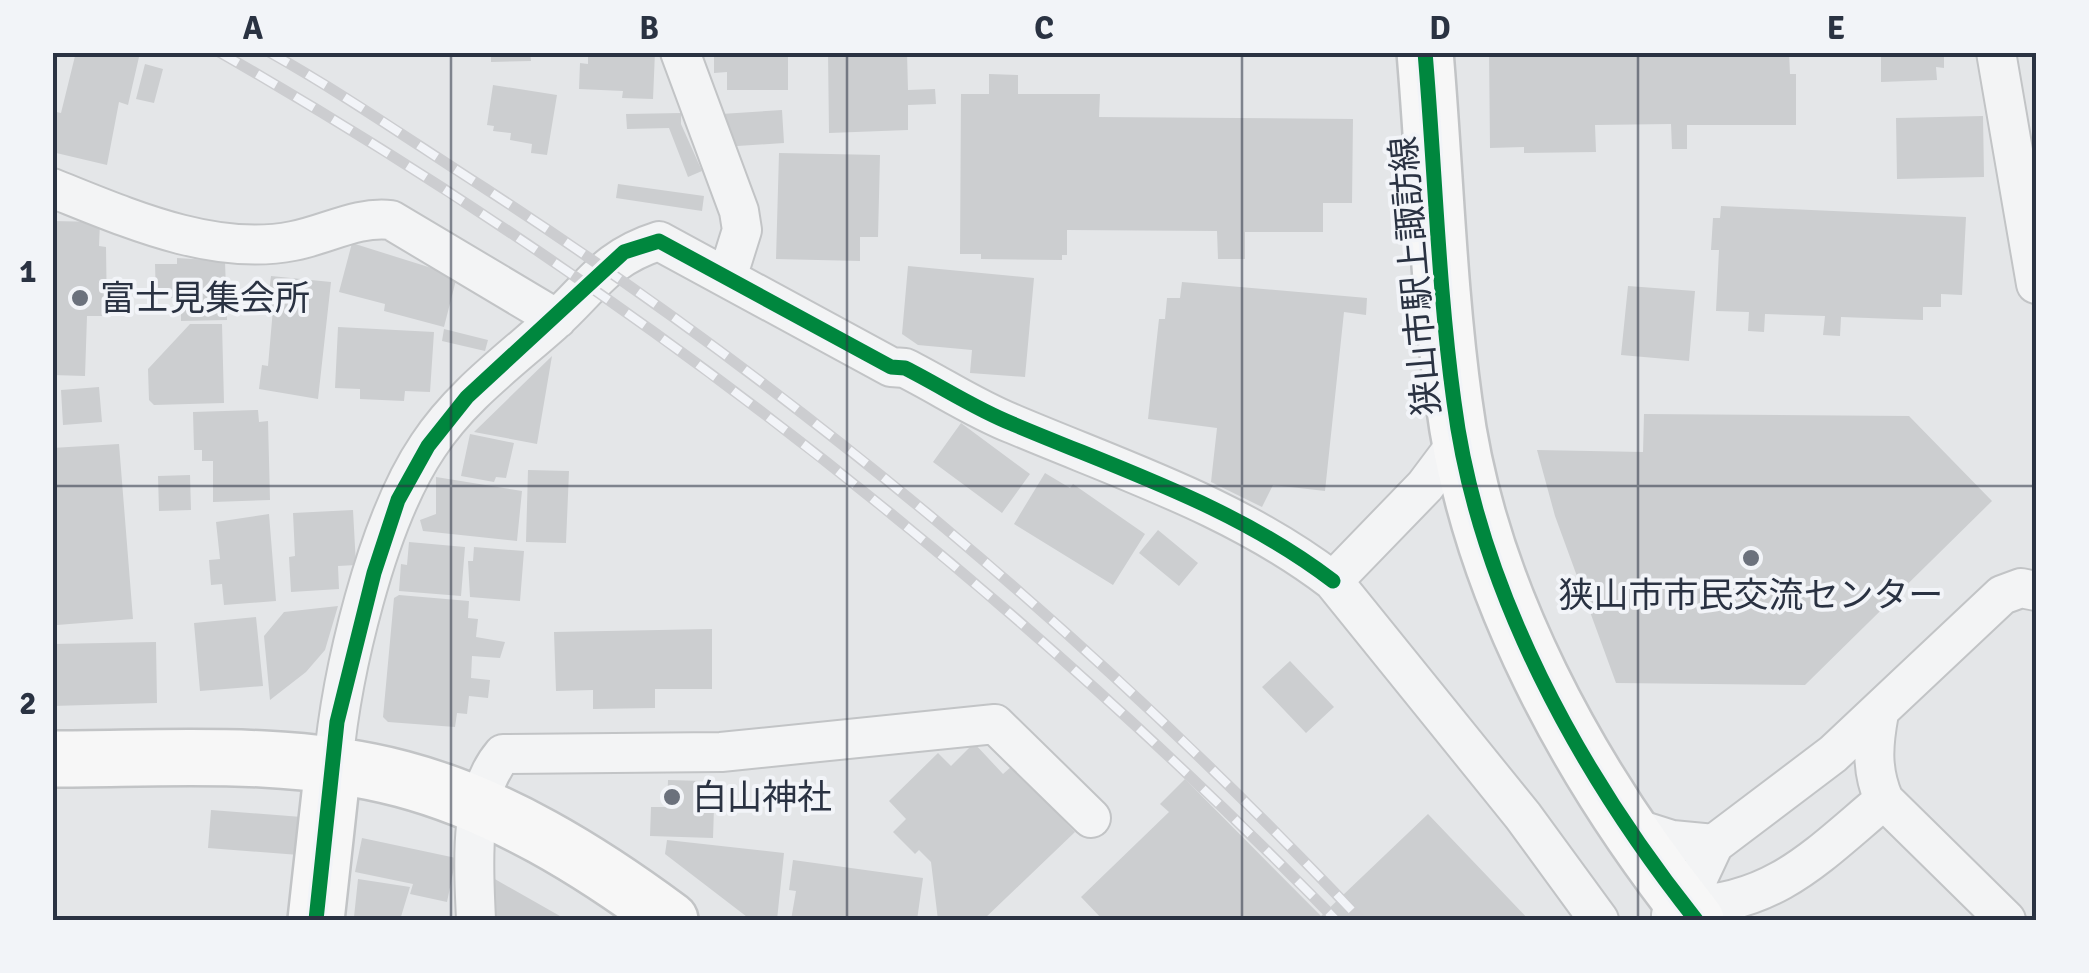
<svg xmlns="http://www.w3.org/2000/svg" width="2089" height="973" font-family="Signika,'Noto Sans JP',sans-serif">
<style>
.building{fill:#ccced0}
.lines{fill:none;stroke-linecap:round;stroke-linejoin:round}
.street-casing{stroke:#c2c4c6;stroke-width:42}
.secondary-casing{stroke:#c2c4c6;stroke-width:60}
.street{stroke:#f3f4f5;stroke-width:38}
.secondary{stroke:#f7f7f7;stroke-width:55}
.rail-casing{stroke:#cccdd0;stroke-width:11}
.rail{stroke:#f2f4f8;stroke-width:8;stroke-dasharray:22;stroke-linecap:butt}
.cycleway-casing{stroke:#f2f4f8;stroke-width:21}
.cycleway{stroke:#00873e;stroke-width:15}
.grid{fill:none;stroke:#2a3242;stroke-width:2.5;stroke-opacity:0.55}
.poi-dot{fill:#6b717c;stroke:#f2f4f8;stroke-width:4}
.labels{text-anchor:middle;stroke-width:8;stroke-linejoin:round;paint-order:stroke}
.street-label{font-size:35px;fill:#2a3242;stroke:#f2f4f8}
.poi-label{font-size:35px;fill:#2a3242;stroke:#f2f4f8;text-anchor:start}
.neatline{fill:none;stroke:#2a3242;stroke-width:4}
.grid-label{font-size:32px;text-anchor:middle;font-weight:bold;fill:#2a3242}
</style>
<rect width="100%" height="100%" fill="#e4e6e8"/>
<path class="building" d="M76 52 139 57 128 105 119 102 107 165 52 152V111L61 113Z
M491 52H530L531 61 491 62Z
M588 52H655L653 99 622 98 623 91 579 89 580 63 588 64Z
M714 52H788V90H727V72L714 73Z
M828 52H907L908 90 935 89 936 104 908 105V130L829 133Z
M1489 52H1789L1790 74H1796V125H1687V149H1672L1671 124 1595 125 1596 152 1524 153V147L1490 148Z
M1881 52H1944V68L1936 67 1937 80 1881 82Z
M145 64 163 69 154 103 136 99Z
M989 74 1018 75V94H1100L1099 117 1353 119 1352 203H1323V232H1245V259H1218L1217 231 1067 230V255H1062V260L981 259V254H960L961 94H989Z
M493 85 557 95 547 155 531 153 532 144 510 140 511 133 493 131 494 126 487 125Z
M782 110 784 143 722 147 721 114Z
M681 113V124L702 171 688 177 669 128 627 129 626 114Z
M1983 116 1984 177 1897 179 1896 118Z
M779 153 880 155 878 237H860V261L776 259Z
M618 184 704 196 702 211 616 198Z
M1721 206 1966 217 1962 295 1941 294V307H1923V320L1841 317 1840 336 1823 335 1825 316 1765 314 1764 332 1748 331 1749 312 1716 311 1719 250H1711L1713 218H1720Z
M52 221 100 222 99 246 106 247 107 316H87L85 376 52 375Z
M352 243 457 276 444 327 384 311 385 304 339 292Z
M177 258 225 261 227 320 181 321V298H156L155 264H177Z
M908 266 1034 278 1025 377 970 373 972 350 918 345 902 334Z
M271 276 331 282 318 399 259 389 262 365 268 366 273 309H267Z
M1182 282 1367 298 1366 315 1344 312 1325 491 1273 485 1262 507 1211 482 1217 428 1148 419 1159 319H1165L1167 298H1180Z
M1628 286 1695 291 1689 361 1621 355Z
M190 324H222L224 403 154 405 149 400 148 369Z
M338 327 434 332 430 392 405 391 404 401 360 399V389L335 388Z
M444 329 488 340 485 351 442 341Z
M552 356 537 444 474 432Z
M99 387 102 422 63 425 61 390Z
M258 410 259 422 268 421 270 500 213 502V461H202V450H194L193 412Z
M1644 414 1909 416 1992 501 1805 685 1616 683 1555 516 1537 450 1643 452Z
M961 423 1030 474 1002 513 933 462Z
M470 434 514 443 506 478 496 477 494 482 461 476Z
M119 444 133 619 57 625 52 576V448Z
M528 470 569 471 566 543 526 542Z
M1045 473 1070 488 1073 484 1145 534 1113 585 1014 524Z
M190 475 191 510 159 511 158 476Z
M436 477 522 491 517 541 423 531 420 520 436 514Z
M353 510 356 565 338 566 339 589 291 592 289 557 295 556 293 513Z
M269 514 276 601 224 605 222 584 211 585 209 560 220 559 216 522Z
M1158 530 1198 563 1179 586 1139 553Z
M409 542 465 547 461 596 399 591 401 564 407 565Z
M474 547 524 551 520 601 470 597 468 561H473Z
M399 595 469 601 468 618 478 619 476 637 505 642 500 658 472 656 471 678 490 680 488 698 469 696 467 714 457 713 455 727 388 722 383 717 394 598Z
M338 606 325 650 306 672 270 700 264 636 284 612Z
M256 617 263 686 200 691 194 623Z
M712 629V689H655V708L593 709V690L556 691 554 632Z
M156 642 157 703 52 706V644Z
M1290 661 1334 707 1306 733 1262 687Z
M974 743 1003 774 1012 766 1075 832 983 920H938L931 862 919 850 915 854 893 832 906 819 889 801 938 753 951 766Z
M1185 779 1321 916 1428 814 1529 920H1103L1081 897 1169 812 1160 804Z
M668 780 704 781 703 789 721 790 720 808H714L713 838 650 836 651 807H667Z
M211 810 302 817 299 855 208 848Z
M362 838 456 858 447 902 410 894 413 884 355 872Z
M667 840 784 853 777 920H751L665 854Z
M793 860 923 878 917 920H791L796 891 789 890Z
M493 878 567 920H492Z
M358 879 410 887 400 920 354 917Z"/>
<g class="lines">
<g class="street-casing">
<path id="street" d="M680 52 739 211 742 230 727 278
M1996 52 2036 284
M52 188C125 217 213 257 293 241 326 235 357 216 391 220L557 319
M1461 438 1425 486 1333 581 1523 816 1599 920
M1879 713C1873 745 1871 770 1884 800L2006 920
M333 766C341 674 376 523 428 446 460 397 508 362 552 323 592 287 605 258 659 241L891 367 905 368C941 386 975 409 1013 424 1124 471 1236 507 1333 581
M1628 826 1672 840 1714 844
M1685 906C1775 904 1818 855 1884 800
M1671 915 1685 906 1714 844 1833 754 2002 595 2021 588 2036 591
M476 920C474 869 467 796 503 754L721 752 995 724 1091 818"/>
</g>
<g class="secondary-casing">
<path id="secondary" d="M1425 52C1435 168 1438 287 1454 402 1478 590 1580 774 1696 920
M52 759C167 759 290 749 402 779 500 805 589 860 670 920
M316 920 333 766"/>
</g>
<use href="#street" class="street"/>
<use href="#secondary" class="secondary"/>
<g class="rail-casing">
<path id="rail" d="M219 52C631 288 1005 582 1336 920
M269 52C344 94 414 143 486 189 812 401 1094 639 1361 920"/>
</g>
<use href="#rail" class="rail"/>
<g class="cycleway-casing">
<path id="cycleway" d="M1425 52C1435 168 1438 287 1454 402 1478 590 1580 774 1696 920
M316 920 337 722 374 573 398 500 428 446 467 397 624 252 659 241 891 367 905 368C941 386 975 409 1013 424 1124 471 1236 507 1333 581"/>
</g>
<use href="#cycleway" class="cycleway"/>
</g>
<path class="grid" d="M451 52V920M847 52V920M1242 52V920M1638 52V920M52 486H2036"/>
<g class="poi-dot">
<circle cx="80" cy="298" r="10"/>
<circle cx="1751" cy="558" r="10"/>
<circle cx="672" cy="797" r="10"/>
</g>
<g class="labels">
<g class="street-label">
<text transform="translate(1415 276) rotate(-95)" y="12">狭山市駅上諏訪線</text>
</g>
<g class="poi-label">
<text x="100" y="310">富士見集会所</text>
<text x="1751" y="607" text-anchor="middle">狭山市市民交流センター</text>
<text x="692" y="809">白山神社</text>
</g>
</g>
<rect width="2089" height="973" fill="none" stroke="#f2f4f8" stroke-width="110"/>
<rect x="55" y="55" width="1979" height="863" class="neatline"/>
<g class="grid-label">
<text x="253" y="39">A</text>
<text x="649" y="39">B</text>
<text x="1044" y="39">C</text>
<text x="1440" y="39">D</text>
<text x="1836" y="39">E</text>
<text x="28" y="282">1</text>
<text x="28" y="714">2</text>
</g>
</svg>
